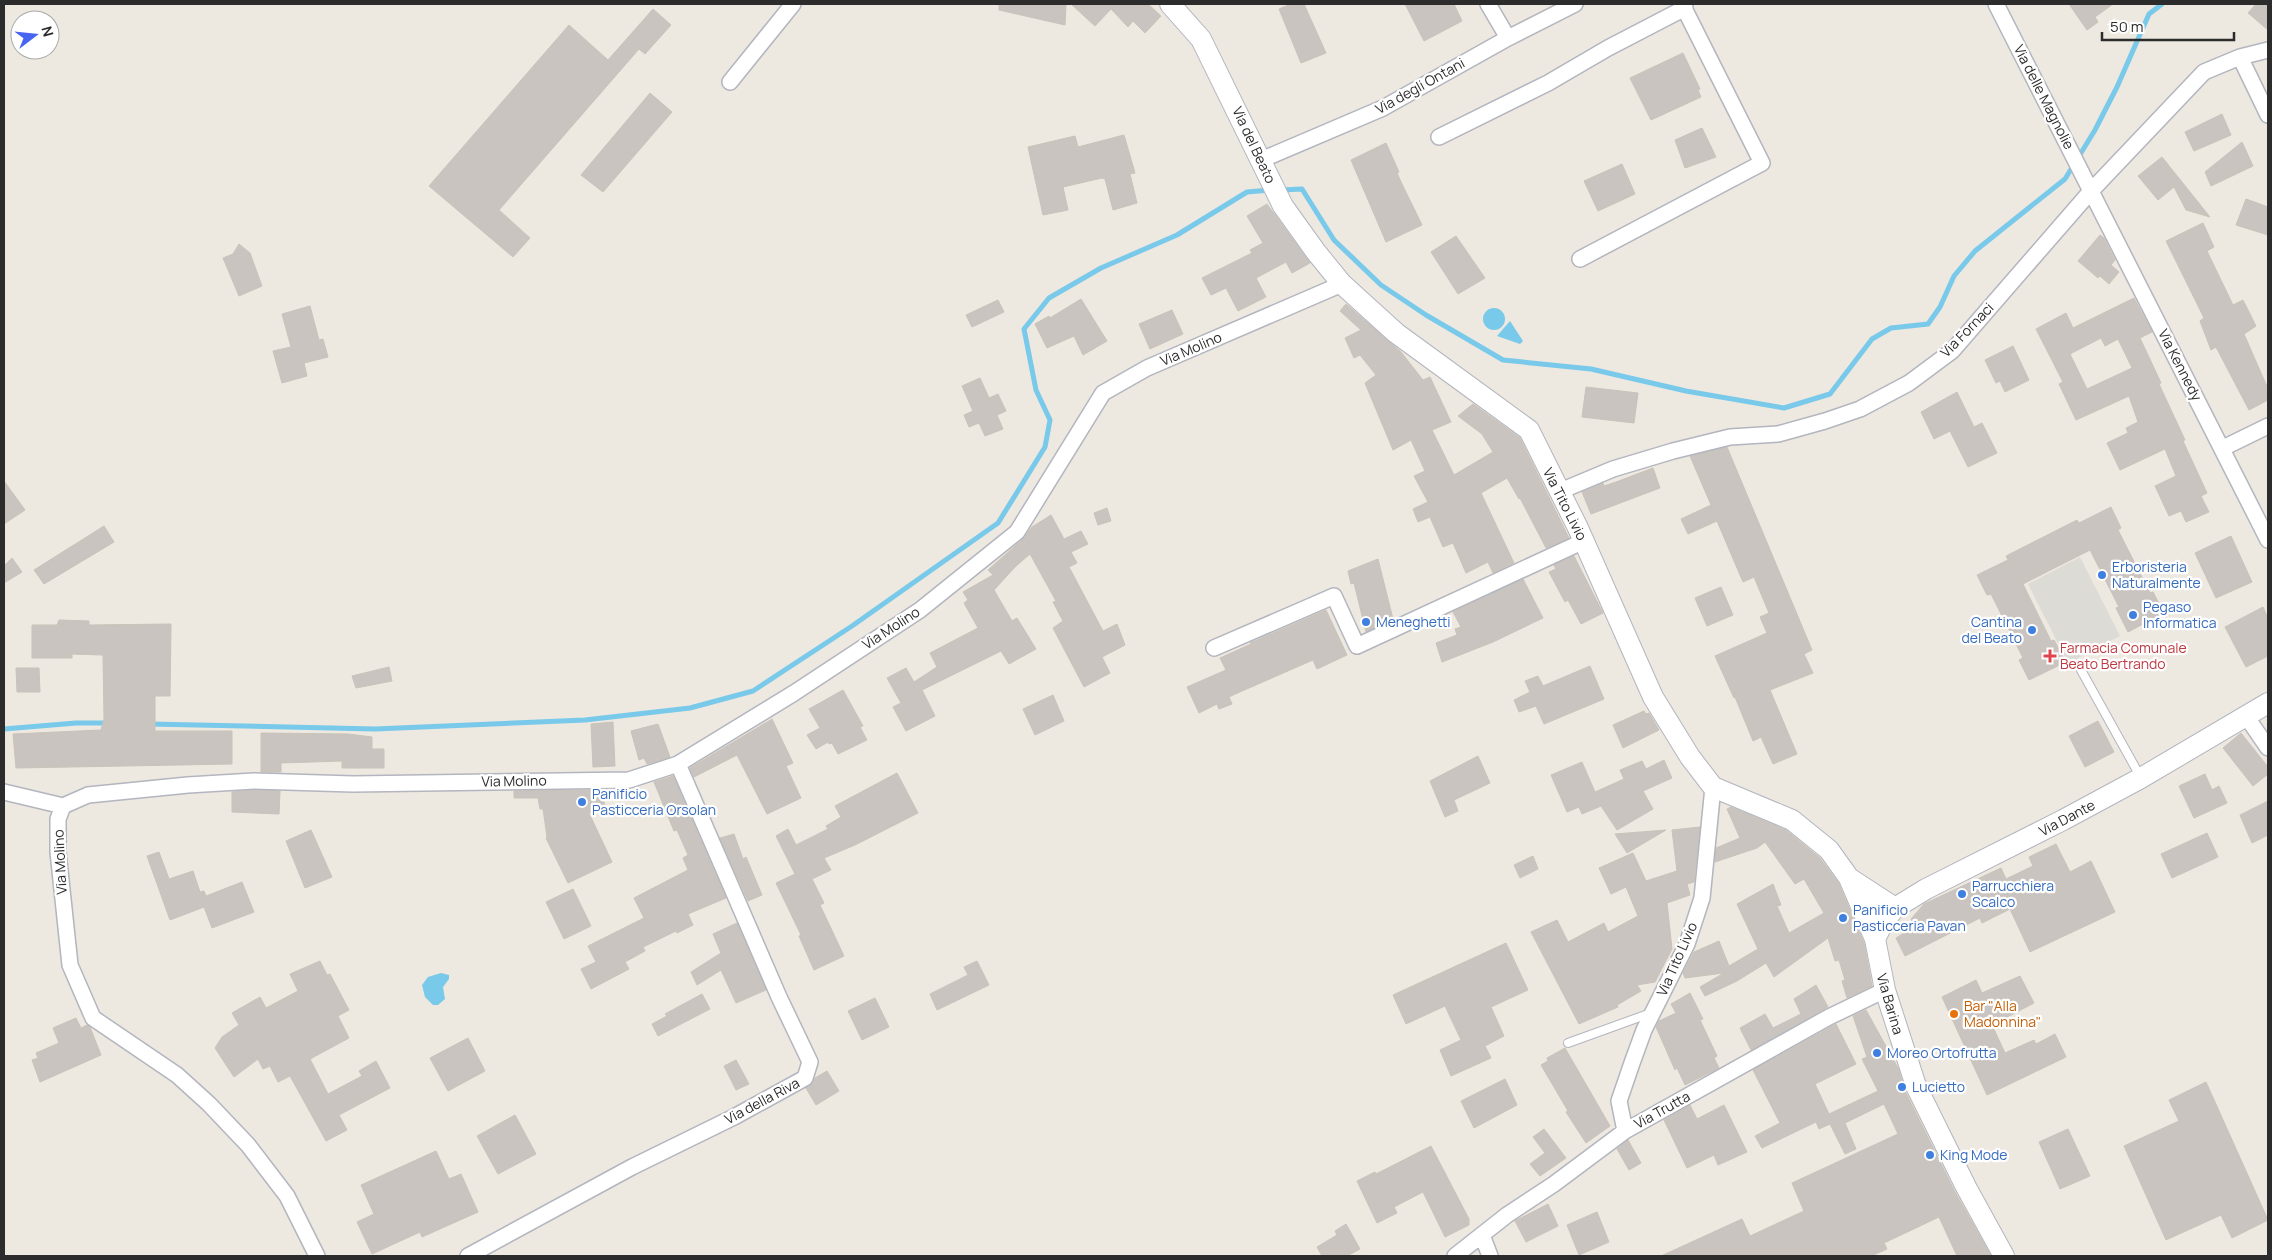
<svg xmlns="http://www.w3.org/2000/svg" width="2272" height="1260" font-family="Manrope,sans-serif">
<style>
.plaza{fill:#dddbd6}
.water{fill:#78c9ea}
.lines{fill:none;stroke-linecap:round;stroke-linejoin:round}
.stream{stroke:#78c9ea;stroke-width:5}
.building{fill:#c9c4bf;stroke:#c9c3b9;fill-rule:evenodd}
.lane-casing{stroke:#b3b5bf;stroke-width:10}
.street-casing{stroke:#b3b5bf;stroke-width:18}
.secondary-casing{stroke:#b3b5bf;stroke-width:22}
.lane{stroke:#fff;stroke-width:8}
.street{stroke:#fff;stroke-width:15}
.secondary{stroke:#fff;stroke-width:20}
.shop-dot{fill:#3f7fe0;stroke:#fff;stroke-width:2}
.health-dot{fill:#e0444e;stroke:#fff;stroke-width:2}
.food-dot{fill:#e8710a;stroke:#fff;stroke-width:2}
.labels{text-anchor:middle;stroke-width:4.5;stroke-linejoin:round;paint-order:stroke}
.street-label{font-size:14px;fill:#2c2c2c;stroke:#fff}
.shop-label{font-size:14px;fill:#366cbe;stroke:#fff;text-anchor:start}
.health-label{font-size:14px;fill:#be3a42;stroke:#fff;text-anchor:start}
.food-label{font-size:14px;fill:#c56008;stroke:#fff;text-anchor:start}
</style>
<rect width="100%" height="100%" fill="#ede8e0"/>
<path class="plaza" d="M2080 557 2120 636 2068 663 2028 584Z"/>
<path class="water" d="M1483 319a11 11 0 1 1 22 0a11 11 0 1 1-22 0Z
M1510 321 1523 341 1520 344 1497 336Z
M441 973 449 975V979L443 987 445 999 438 1005H433L425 997 422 985 428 977Z"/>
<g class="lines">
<path class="stream" d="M1281 190 1302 189 1334 240 1381 285 1426 315 1503 360 1591 369 1686 391 1784 408 1830 394 1872 339 1891 328 1928 324 1940 307 1954 276 1975 251 2065 179 2095 130 2117 87 2149 14 2162 4
M149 724 375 729 585 720 690 708 753 691 852 626 998 523 1045 447 1050 420 1036 390 1024 329 1049 298 1101 268 1177 235 1247 192 1270 190
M4 729 76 723H108"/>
</g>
<path class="building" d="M999 4H1066L1065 25 999 10Z
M1071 4H1148L1161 16 1145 33 1133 21 1128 27 1111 9 1095 26Z
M1291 4H1304L1326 53 1301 63 1279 9Z
M1405 4H1454L1462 21 1424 41Z
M2069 4H2113L2095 17 2098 22 2087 30Z
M2256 4H2268V30L2248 13Z
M653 9 671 25 645 54 639 49 499 210 530 238 513 257 429 186 569 25 608 60Z
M1683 53 1700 89 1698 90 1701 97 1651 120 1630 78Z
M650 93 672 112 603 192 581 175Z
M2222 114 2231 135 2194 151 2185 132Z
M1702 128 1716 157 1685 168 1675 140Z
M1124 135 1135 173 1130 174 1137 203 1113 210 1105 179 1102 178 1063 187 1068 210 1043 215 1028 147 1075 136 1078 147Z
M2242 142 2253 166 2211 186 2205 172Z
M1386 143 1399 172 1397 173 1402 184 1422 225 1386 242 1351 160Z
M2162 157 2210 217 2186 210 2174 187 2158 200 2138 176Z
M1622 164 1635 194 1598 211 1584 181Z
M2246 199 2268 207V235L2236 225Z
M1267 204 1310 263 1292 273 1286 262 1256 278 1266 297 1238 311 1226 288 1211 295 1202 278 1252 253 1250 250 1263 243 1247 216Z
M2203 223 2214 247 2207 251 2233 305 2243 300 2256 326 2244 334 2268 389V400L2249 410 2216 347 2211 350 2200 321 2204 318 2166 241Z
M2100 235 2104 238 2115 260 2111 265 2119 272 2109 284 2100 276 2098 278 2078 261Z
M1456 236 1485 278 1458 294 1431 252Z
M239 244 250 253 262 286 239 296 223 258 233 254Z
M2134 298 2152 332 2140 338 2161 383 2159 384 2185 440 2183 441 2207 493 2201 496 2209 512 2186 522 2181 511 2169 516 2155 486 2176 476 2165 449 2120 470 2107 443 2128 433 2126 428 2138 422 2129 396 2076 420 2059 384 2063 382 2036 329 2066 313 2073 328ZM2101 338 2105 346 2118 339 2132 368 2087 389 2070 354Z
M1081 299 1107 341 1083 355 1074 336 1047 348 1035 324 1049 316 1050 318Z
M998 300 1004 312 972 327 966 315Z
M1346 304 1401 352 1423 380 1430 377 1451 422 1432 430 1454 475 1493 452 1482 434 1458 416 1473 404 1520 438 1569 538 1546 548 1520 498 1519 499 1507 478 1481 493 1514 563 1493 573 1488 562 1466 573 1453 543 1443 547 1430 517 1418 522 1413 509 1428 502 1414 476 1425 471 1411 440 1393 450 1365 383 1376 375 1360 355 1354 358 1345 338 1361 330 1340 311Z
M310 306 319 340 323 339 328 357 304 363 307 376 282 383 273 351 291 347 282 314Z
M1172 310 1183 334 1150 349 1139 324Z
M2013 346 2029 380 2005 392 2000 381 1996 383 1985 360Z
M980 378 989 398 998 394 1006 411 997 415 1003 429 985 436 979 423 969 427 964 415 973 411 962 386Z
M1586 387 1638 393 1634 423 1582 417Z
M1957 392 1974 427 1982 423 1997 453 1968 467 1950 431 1934 439 1921 412Z
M1727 447 1812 650 1804 654 1813 673 1770 690 1797 754 1773 764 1761 737 1753 741 1735 697 1734 698 1715 656 1767 633 1760 617 1769 613 1754 577 1743 582 1717 521 1688 534 1681 519 1711 505 1690 456Z
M1653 468 1660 488 1591 514 1582 492 1603 483 1604 486 1616 482Z
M4 481 25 510 4 524Z
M2111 507 2121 528 2118 530 2150 593 2153 592 2164 613 2128 632 2116 608 2119 607 2090 550 2023 584 2051 641 2054 640 2066 662 2029 680 2019 660 2023 658 1991 594 1987 595 1977 575 2008 560 2006 556 2077 520 2079 523Z
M1107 508 1111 521 1098 525 1094 513Z
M1051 515 1064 539 1081 531 1088 544 1071 552 1077 563 1069 567 1103 631 1117 624 1125 645 1102 657 1110 673 1084 687 1053 628 1063 621 1053 602 1056 601 1030 554 1015 567 994 590 1012 621 1017 618 1036 649 1009 664 1001 651 922 690 935 716 906 731 893 707 901 703 887 678 906 668 914 682 937 667 930 653 978 628 964 603 968 600 963 592 993 575 988 570 1023 539 1032 527Z
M104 526 114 542 44 584 34 570Z
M2231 536 2252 582 2216 598 2195 553Z
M1574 556 1603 613 1581 624 1568 600 1565 602 1549 572 1556 569 1554 565Z
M12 558 22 572 4 583V566Z
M1378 559 1393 619 1366 632 1354 583 1351 584 1348 571Z
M1523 579 1543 618 1493 642 1442 662 1436 643 1457 635 1455 629 1461 627 1453 612Z
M1721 587 1733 615 1707 626 1695 598Z
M2263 607 2268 618V656L2246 667 2225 627Z
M1326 610 1347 655 1317 669 1313 660 1233 695 1229 697 1232 704 1219 709 1217 704 1199 713 1187 687 1226 670 1220 658 1251 644 1250 643Z
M59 620 89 621V625L171 624 170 696H155V731H232V764L16 768 13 734 101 730 104 719 103 655 72 654V658H32V625H57Z
M1590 666 1604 699 1544 724 1536 706 1519 712 1514 700 1530 692 1525 681 1538 676 1543 686Z
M389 667 392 681 356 688 352 676Z
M16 668H39L40 692H17Z
M843 690 863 726 860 727 867 740 838 754 832 743 829 744 828 742 816 749 807 735 820 728 809 709Z
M1053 695 1064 721 1035 735 1023 709Z
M1644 711 1646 714 1649 713 1659 730 1623 748 1613 725Z
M772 719 793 763 786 766 801 798 767 814 737 755 694 777 690 768Z
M2098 721 2114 752 2085 767 2069 736Z
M613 722 615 766 593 767 591 724Z
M658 724 670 757 647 764 644 758 639 760 631 731Z
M261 733 348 734 372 737V749H384V768H342V761L281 763V772H261Z
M2241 733 2268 767V774L2253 786 2223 748Z
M1478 756 1490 783 1454 800 1458 811 1445 817 1430 781Z
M1664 760 1672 778 1643 791 1653 809 1617 830 1601 806 1582 814 1579 807 1567 812 1551 775 1582 762 1595 792 1624 779 1620 770 1642 761 1646 769Z
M897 773 918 813 855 845 824 858 831 870 812 879 824 903 820 905 844 956 814 970 799 936 801 935 776 883 795 874 776 836 788 829 796 845 828 829 826 826 841 817 835 806Z
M2205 774 2212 790 2219 786 2227 803 2194 818 2179 786Z
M673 776 726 898 688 914 693 925 677 933 676 931 643 947 645 951 625 962 629 969 591 989 581 969 596 962 588 946 644 918 634 898 688 870 683 858 688 855 677 830 674 831 654 782Z
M254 790 280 791 279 814 232 812V792Z
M599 790 605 805 589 813 612 862 568 883 546 838 547 837 543 809H540L538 798H514V791Z
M2268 801V835L2252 843 2240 815Z
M1731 807 1786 830 1820 858 1839 884 1864 943 1872 986 1847 998 1842 981 1845 980 1839 960 1835 961 1828 938 1774 977 1766 963 1737 981 1705 996 1700 987 1724 973 1685 978 1683 973 1694 952 1719 941 1729 966 1758 949 1737 904 1773 884 1781 905 1777 906 1789 933 1824 913 1804 879 1795 884 1765 842 1757 848 1715 862 1716 848 1740 838 1727 809Z
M1700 827 1694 882 1687 884 1690 895 1667 903 1672 949 1655 982 1637 985 1641 991 1617 1005 1618 1007 1579 1024 1531 932 1557 920 1568 942 1604 923 1608 932 1638 916 1626 887 1611 894 1599 868 1633 853 1646 881 1677 871 1672 830Z
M311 830 332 877 305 888 286 841Z
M1666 830 1627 853 1615 834Z
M2207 833 2218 857 2172 878 2161 854Z
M734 834 743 859 746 857 762 895 748 901 720 838Z
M2056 844 2070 872 2091 861 2115 912 2030 952 2010 909 1982 923 1980 918 1905 956 1896 938 1914 927 1911 919 1924 904 2001 868 2006 879 2033 866 2029 857Z
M159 852 169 879 193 871 200 892 204 891 206 896 242 882 254 912 212 928 204 907 170 920 147 856Z
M1533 856 1538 869 1520 878 1514 865Z
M573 889 591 926 564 939 546 902Z
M737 923 766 990 736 1003 721 970 697 985 691 972 721 953 713 934Z
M1506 943 1528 990 1491 1007 1504 1036 1485 1046 1491 1058 1451 1076 1440 1050 1461 1040 1445 1006 1406 1024 1393 995Z
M320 961 327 975 330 974 349 1010 338 1016 349 1038 310 1059 328 1094 362 1076 359 1071 376 1061 390 1088 339 1115 347 1130 326 1141 290 1076 278 1082 270 1066 263 1069 258 1059 234 1077 215 1048 222 1037 239 1025 232 1013 260 997 266 1008 298 991 290 974Z
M977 961 989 985 937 1010 930 994 968 975 964 967Z
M2020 976 2034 1003 1992 1025 2005 1053 2034 1040 2036 1044 2055 1034 2066 1057 1987 1095 1942 997 1976 980 1982 993Z
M1816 985 1828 1007 1751 1050 1740 1028 1765 1014 1773 1028 1801 1014 1794 999Z
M1690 993 1703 1019 1700 1020 1717 1056 1714 1058 1719 1068 1685 1085 1677 1068 1675 1070 1656 1027 1659 1021 1676 1013 1671 1004Z
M702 994 710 1009 658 1036 652 1024 667 1016 665 1014Z
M875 998 889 1027 862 1040 848 1011Z
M1866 1010 1898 1068 1905 1091 1955 1192 1991 1256H1957L1939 1217 1884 1243 1887 1249 1871 1256H1661L1742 1219 1750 1236 1804 1211 1792 1183 1898 1134 1884 1104 1845 1123 1856 1149 1845 1154 1830 1124 1819 1129 1816 1122 1762 1148 1755 1136 1780 1123 1753 1070 1836 1024 1856 1064 1815 1084 1829 1114 1878 1091 1862 1059 1867 1057 1853 1016Z
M76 1018 81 1028 87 1025 90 1027 101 1055 40 1082 32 1060 38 1058 36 1053 59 1043 53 1028Z
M468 1038 485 1071 448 1091 430 1058Z
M1565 1048 1610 1126 1586 1143 1566 1112 1568 1111 1541 1065 1548 1061 1547 1058Z
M736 1060 749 1084 736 1090 724 1066Z
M827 1071 839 1091 816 1105 806 1088 810 1086 815 1078Z
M1505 1079 1517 1105 1474 1128 1461 1101Z
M2206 1082 2268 1220 2232 1238 2221 1215 2166 1240 2124 1146 2179 1121 2169 1100Z
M1690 1105 1697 1119 1724 1105 1747 1152 1718 1165 1714 1155 1687 1168 1664 1120Z
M515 1115 536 1154 498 1174 477 1136Z
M1544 1129 1566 1158 1540 1176 1530 1164 1545 1153 1533 1137Z
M2068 1129 2090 1176 2060 1189 2039 1142Z
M1628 1140 1641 1163 1629 1170 1617 1149Z
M1431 1146 1469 1219V1225L1445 1237 1423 1192 1394 1207 1397 1213 1377 1223 1357 1181 1375 1172 1376 1174Z
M436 1151 449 1179 461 1174 478 1212 422 1237 420 1232 372 1254 357 1222 374 1214 361 1185Z
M1548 1204 1558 1226 1526 1242 1515 1221Z
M1597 1212 1609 1242 1579 1255 1567 1225Z
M1346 1224 1360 1249 1347 1256H1322L1317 1247 1337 1235 1335 1231Z"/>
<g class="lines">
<g class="lane-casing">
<path id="lane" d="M2081 670 2140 776
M1568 1043 1651 1013"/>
</g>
<g class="street-casing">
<path id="street" d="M1488 4 1508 38
M1996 4 2268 540
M2240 57 2268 115
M730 82 793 4
M1439 137 1548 83 1608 48 1685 8
M1261 160 1383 108 1508 38 1575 4
M1580 259 1762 163 1682 4
M2223 448 2268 426
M1558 492 1613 469 1673 451 1730 437 1778 434 1825 421 1860 409 1909 383 1952 351 2091 191 2204 72 2240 57 2268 50
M1214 648 1334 596 1357 646 1584 541
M2246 716 2268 748
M4 792 63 806
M1625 1131 1619 1101 1632 1063 1644 1030 1687 944 1702 898 1713 787
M1482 1235 1490 1256
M317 1256 287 1196 248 1145 209 1104 177 1075 93 1018 70 965 58 852V819L63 806 88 795 188 785 254 781 353 784 629 780 678 764 794 693 920 610 1017 532 1103 393 1147 368 1342 284
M468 1256 632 1167 734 1117 805 1078 810 1062 779 997 678 764
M1455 1256 1507 1215 1554 1184 1625 1131 1829 1017 1885 990"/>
</g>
<g class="secondary-casing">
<path id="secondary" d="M1170 4 1201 39 1283 206 1316 252 1342 284 1396 333 1529 430 1578 528 1653 697 1690 757 1713 787 1792 820 1829 850 1849 878 1895 908
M1849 878 1875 939 1885 990 1916 1086 1966 1187 2004 1256
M1875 939 1884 921 1895 908 1926 889 2063 820 2141 778 2268 703"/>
</g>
<use href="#lane" class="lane"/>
<use href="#street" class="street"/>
<use href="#secondary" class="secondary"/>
</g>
<g class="shop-dot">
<circle cx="2102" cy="575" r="5"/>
<circle cx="2133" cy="615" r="5"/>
<circle cx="1366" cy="622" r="5"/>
<circle cx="2032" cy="630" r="5"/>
<circle cx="582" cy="802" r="5"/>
<circle cx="1962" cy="894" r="5"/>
<circle cx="1843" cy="918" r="5"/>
<circle cx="1877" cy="1053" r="5"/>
<circle cx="1902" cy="1087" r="5"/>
<circle cx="1930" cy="1155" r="5"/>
</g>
<path class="health-dot" d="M2047.5 648.5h5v5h5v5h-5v5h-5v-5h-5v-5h5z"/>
<circle class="food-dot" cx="1954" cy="1014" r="5"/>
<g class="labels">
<g class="street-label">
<text transform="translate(1420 86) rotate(-29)" y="5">Via degli Ontani</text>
<text transform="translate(2044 97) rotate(63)" y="5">Via delle Magnolie</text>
<text transform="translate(1254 145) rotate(65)" y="5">Via del Beato</text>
<text transform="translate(1967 330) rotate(-46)" y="5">Via Fornaci</text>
<text transform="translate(1191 349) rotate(-23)" y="5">Via Molino</text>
<text transform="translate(2180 365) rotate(63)" y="5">Via Kennedy</text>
<text transform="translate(1565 504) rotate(63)" y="5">Via Tito Livio</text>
<text transform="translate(891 628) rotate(-33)" y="5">Via Molino</text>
<text transform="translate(514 781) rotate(-1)" y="5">Via Molino</text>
<text transform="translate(2067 818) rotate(-28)" y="5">Via Dante</text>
<text transform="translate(60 862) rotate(-93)" y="5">Via Molino</text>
<text transform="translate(1677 959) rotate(-66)" y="5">Via Tito Livio</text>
<text transform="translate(1890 1004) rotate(74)" y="5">Via Barina</text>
<text transform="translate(762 1101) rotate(-28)" y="5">Via della Riva</text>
<text transform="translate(1662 1110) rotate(-29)" y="5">Via Trutta</text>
</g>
<g class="shop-label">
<text x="2112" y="572">Erboristeria<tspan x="2112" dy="16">Naturalmente</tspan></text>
<text x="2143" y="612">Pegaso<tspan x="2143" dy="16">Informatica</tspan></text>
<text x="1376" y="627">Meneghetti</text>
<text x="2022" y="627" text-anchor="end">Cantina<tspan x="2022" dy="16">del Beato</tspan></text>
<text x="592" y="799">Panificio<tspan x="592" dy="16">Pasticceria Orsolan</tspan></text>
<text x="1972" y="891">Parrucchiera<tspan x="1972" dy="16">Scalco</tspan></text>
<text x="1853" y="915">Panificio<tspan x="1853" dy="16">Pasticceria Pavan</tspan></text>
<text x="1887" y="1058">Moreo Ortofrutta</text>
<text x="1912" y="1092">Lucietto</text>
<text x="1940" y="1160">King Mode</text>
</g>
<g class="health-label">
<text x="2060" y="653">Farmacia Comunale<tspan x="2060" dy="16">Beato Bertrando</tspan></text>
</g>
<g class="food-label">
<text x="1964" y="1011">Bar "Alla<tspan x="1964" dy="16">Madonnina"</tspan></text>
</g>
</g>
<rect width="2272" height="1260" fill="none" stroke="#2c2c2c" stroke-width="10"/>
<g transform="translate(35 35) rotate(74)"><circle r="24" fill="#ffffff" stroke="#ababab"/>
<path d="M0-4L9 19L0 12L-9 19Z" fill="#4865f2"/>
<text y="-8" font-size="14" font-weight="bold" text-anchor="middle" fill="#2c2c2c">N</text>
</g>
<path d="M2102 32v8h132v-8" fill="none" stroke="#2c2c2c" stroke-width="2.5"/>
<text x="2110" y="32" font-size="15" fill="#2c2c2c" stroke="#ffffff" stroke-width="4" paint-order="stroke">50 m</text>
</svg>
